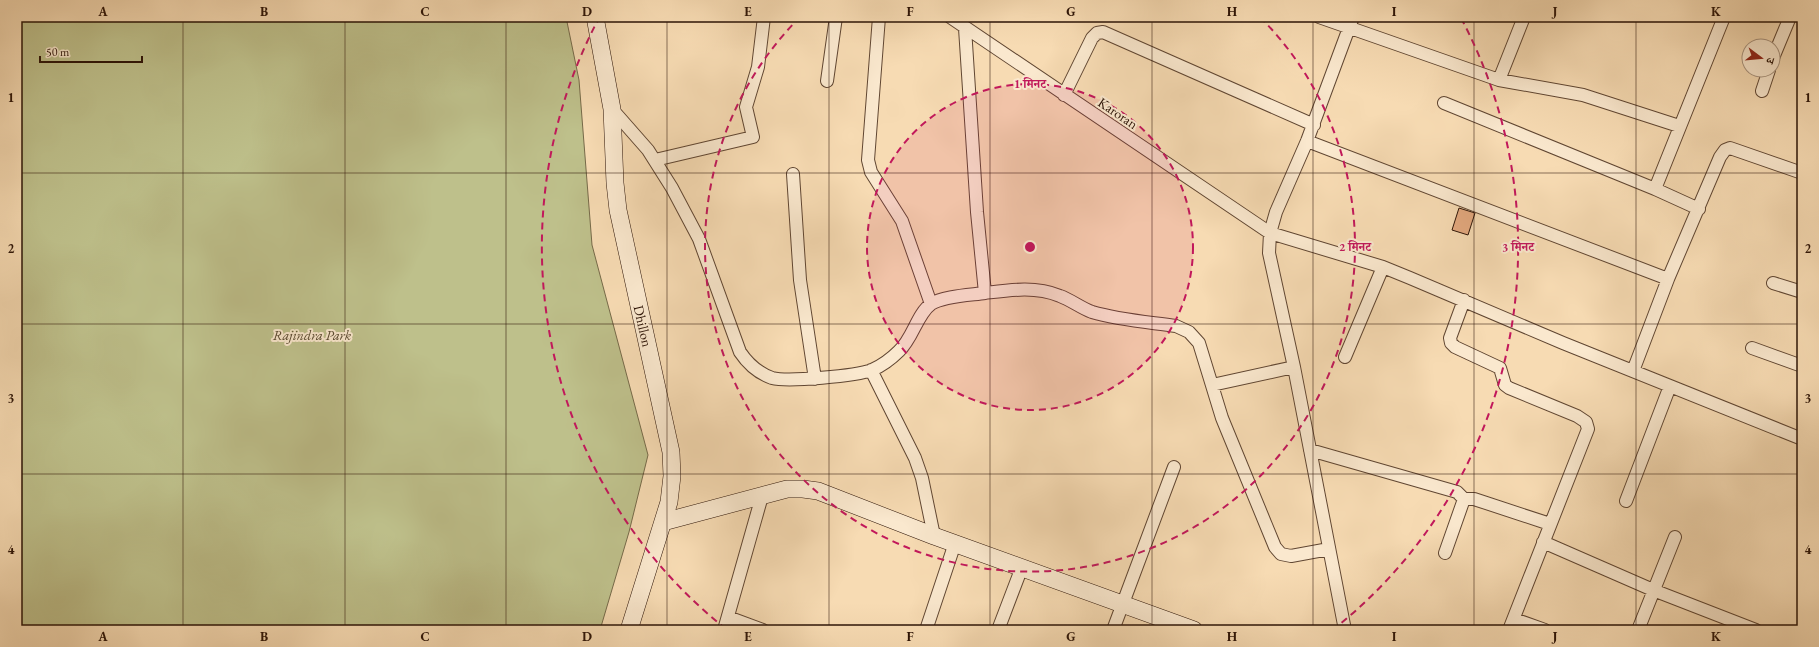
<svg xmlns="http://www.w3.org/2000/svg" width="1819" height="647" font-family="'EB Garamond','Noto Serif Devanagari',serif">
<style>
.green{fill:#bec08b;stroke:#766a49}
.building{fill:#e5aa80;stroke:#2d1407}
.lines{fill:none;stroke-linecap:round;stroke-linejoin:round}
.street-casing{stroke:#604632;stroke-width:14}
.secondary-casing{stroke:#2d1407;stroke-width:18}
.street{stroke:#fae8ce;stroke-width:12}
.secondary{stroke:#fae8ce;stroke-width:17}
.grid{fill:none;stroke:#2d1407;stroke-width:1;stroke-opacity:0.55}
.ring{fill:none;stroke:#c2185b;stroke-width:2;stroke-dasharray:7 5}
.labels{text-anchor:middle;stroke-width:4;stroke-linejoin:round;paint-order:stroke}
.street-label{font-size:14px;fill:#2d1407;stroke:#fae8ce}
.park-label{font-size:14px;font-style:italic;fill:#58482f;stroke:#fae8ce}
.centre{fill:#c2185b;stroke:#fae8ce;stroke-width:2}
.ring-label{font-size:12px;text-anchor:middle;font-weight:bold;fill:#c2185b;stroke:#fae8ce;stroke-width:4;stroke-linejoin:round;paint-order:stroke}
.neatline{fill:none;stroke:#2d1407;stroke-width:1.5}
.grid-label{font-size:13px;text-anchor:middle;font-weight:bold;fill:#2d1407}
</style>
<rect width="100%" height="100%" fill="#f7dbb3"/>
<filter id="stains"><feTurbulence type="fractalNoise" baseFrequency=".005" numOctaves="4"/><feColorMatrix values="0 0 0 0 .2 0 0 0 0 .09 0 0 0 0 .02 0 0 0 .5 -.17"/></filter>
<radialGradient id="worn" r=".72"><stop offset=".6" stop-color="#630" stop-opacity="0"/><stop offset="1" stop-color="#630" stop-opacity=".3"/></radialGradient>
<path class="green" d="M17 17H566L579 80 592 245 648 455 629 532 600 630H17Z"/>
<path class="building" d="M1459 208 1475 213 1468 235 1452 230Z"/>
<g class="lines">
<g class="street-casing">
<path id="street" d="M879 17 868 160 871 172 902 221 931 304
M950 17 1270 233 1383 267 1410 278 1563 343 1802 439
M1319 17 1499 80 1524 17
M965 28 977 212 985 293
M1773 58 1790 17
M1499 80 1583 95 1679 126
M827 81 836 17
M1762 91 1769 70
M1064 95 1092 38 1097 33 1103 32 1314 125
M1444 103 1655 189 1699 209
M612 109 648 150 672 188 699 239 740 352C748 364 758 373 772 378 788 382 856 376 872 370 881 366 892 358 899 351 913 338 917 314 931 304 943 296 971 295 985 293 1010 290 1035 286 1060 296 1071 300 1081 308 1092 312 1119 320 1148 322 1176 326L1189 332 1199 343 1222 418 1275 547 1281 554 1291 556 1329 549
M1307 141 1668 279 1633 371
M655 160 753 137 746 107 758 67 764 17
M793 174 800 280 815 379
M1655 189 1724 17
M1668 279 1720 157 1725 150 1730 148 1802 173
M1773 283 1802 292
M1464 300 1450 338 1451 343 1455 347 1500 368 1505 385 1509 388 1577 416 1586 422 1588 429 1509 630
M1752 348 1802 366
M1345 357 1383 267
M871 370 915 458 922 478 934 536
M1212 385 1294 367
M1310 450 1457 492 1464 499H1474L1550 524
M1626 501 1670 386
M1543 542 1653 590 1756 630
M1445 553 1464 499
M728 617 763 630
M1514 619 1545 630
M724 630 762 496
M926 630 955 543
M998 630 1022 567
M1113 630 1174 467
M1345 630 1294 367 1269 253 1270 233 1276 212 1307 141 1353 17
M1638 630 1675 537"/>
</g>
<g class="secondary-casing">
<path id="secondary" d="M595 17 612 109 615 183 618 210 671 452 672 476 669 502 629 630
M663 522 787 489H803L818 491 934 536 1194 630"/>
</g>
<use href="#street" class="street"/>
<use href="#secondary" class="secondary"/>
</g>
<path class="grid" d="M183 17V630M345 17V630M506 17V630M667 17V630M829 17V630M990 17V630M1152 17V630M1313 17V630M1474 17V630M1636 17V630M17 173H1802M17 324H1802M17 474H1802"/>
<circle cx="1030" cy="247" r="163" fill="#c2185b" fill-opacity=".12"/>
<g class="ring">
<circle cx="1030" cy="247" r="163"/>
<path d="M1260 17A325 325 0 1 1 800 17"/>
<path d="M726 629A488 488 0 0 1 599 18M1461 18A488 488 0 0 1 1334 629"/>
</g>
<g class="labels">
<g class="street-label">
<text transform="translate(1118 113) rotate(34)" y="5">Karoran</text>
<text transform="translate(643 326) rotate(77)" y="5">Dhillon</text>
</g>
<g class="park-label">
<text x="312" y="340">Rajindra Park</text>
</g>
</g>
<circle cx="1030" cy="247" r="6" class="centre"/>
<g class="ring-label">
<text x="1030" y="88">1 मिनट</text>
<text x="1355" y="251">2 मिनट</text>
<text x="1518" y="251">3 मिनट</text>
</g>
<rect width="1819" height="647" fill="none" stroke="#f7dbb3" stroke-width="44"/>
<g transform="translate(1761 58) rotate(106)"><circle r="19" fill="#fae8ce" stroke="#a8937e"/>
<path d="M0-3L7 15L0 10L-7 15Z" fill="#8f2418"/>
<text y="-6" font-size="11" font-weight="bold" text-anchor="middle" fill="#2d1407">उ</text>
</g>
<path d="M40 56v6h102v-6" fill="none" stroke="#2d1407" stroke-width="2"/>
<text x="46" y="56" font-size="12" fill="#2d1407" stroke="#fae8ce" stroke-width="3" paint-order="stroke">50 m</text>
<rect x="22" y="22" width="1775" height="603" class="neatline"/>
<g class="grid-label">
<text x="103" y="16">A</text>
<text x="264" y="16">B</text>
<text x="425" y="16">C</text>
<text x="587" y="16">D</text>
<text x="748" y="16">E</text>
<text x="910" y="16">F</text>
<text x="1071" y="16">G</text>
<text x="1232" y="16">H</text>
<text x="1394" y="16">I</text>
<text x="1555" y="16">J</text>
<text x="1716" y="16">K</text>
<text x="11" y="102">1</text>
<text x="1808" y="102">1</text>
<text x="11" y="253">2</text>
<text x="1808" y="253">2</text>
<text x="11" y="403">3</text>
<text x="1808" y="403">3</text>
<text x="11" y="554">4</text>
<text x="1808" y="554">4</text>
<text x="103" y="641">A</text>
<text x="264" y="641">B</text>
<text x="425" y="641">C</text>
<text x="587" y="641">D</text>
<text x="748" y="641">E</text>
<text x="910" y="641">F</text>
<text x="1071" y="641">G</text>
<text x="1232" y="641">H</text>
<text x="1394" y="641">I</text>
<text x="1555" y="641">J</text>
<text x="1716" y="641">K</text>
</g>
<rect width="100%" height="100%" filter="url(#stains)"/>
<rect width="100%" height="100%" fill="url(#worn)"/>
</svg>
